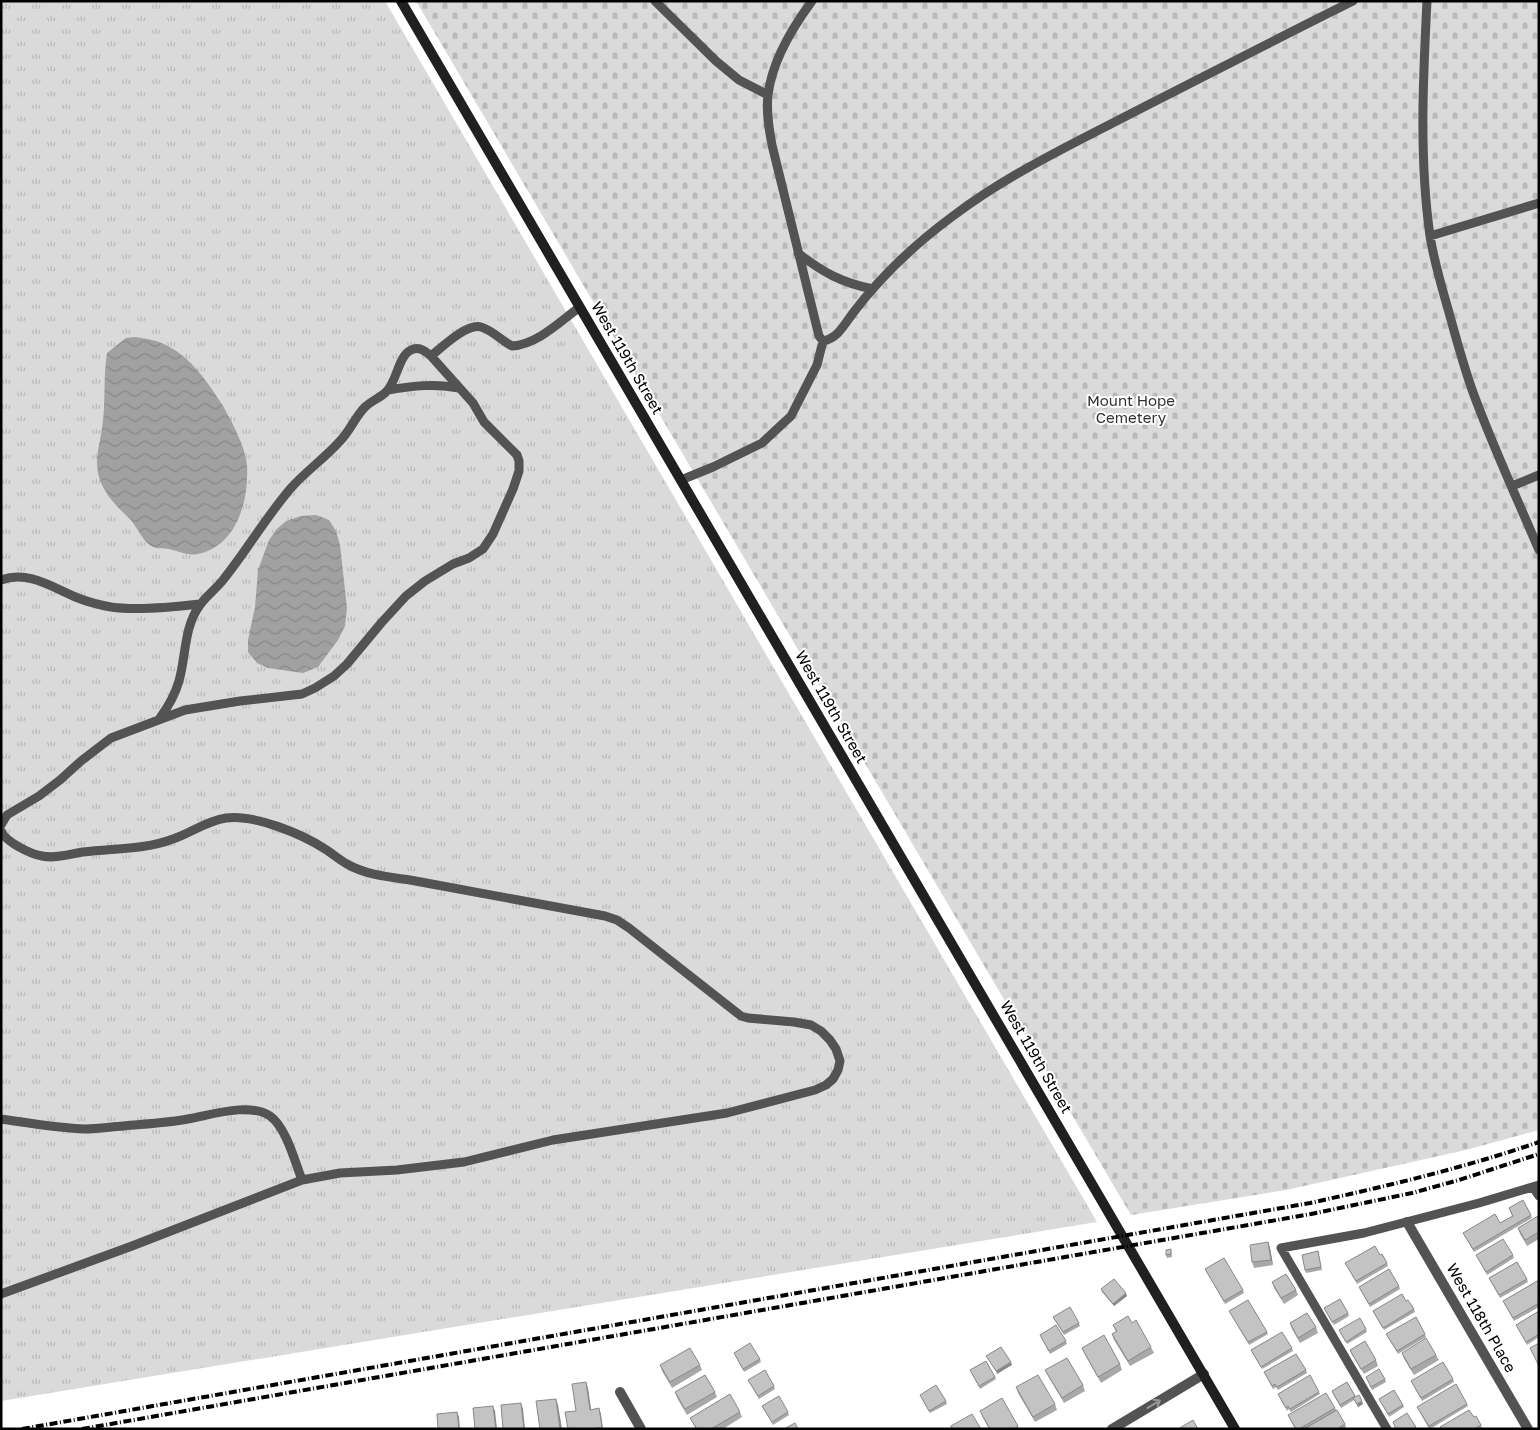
<svg xmlns="http://www.w3.org/2000/svg" width="1540" height="1430" font-family="'Golos Text',sans-serif">
<style>
.grass{fill:url(#grass-tufts)}
.cemetery{fill:url(#cemetery-stones)}
.water{fill:url(#water-waves)}
.lines{fill:none;stroke-linecap:round;stroke-linejoin:round}
.lane{stroke:#535353;stroke-width:9}
.street{stroke:#535353;stroke-width:10}
.secondary{stroke:#202020;stroke-width:10}
.rail{stroke:#000;stroke-width:4;stroke-dasharray:8 2.5 1 2.5;stroke-linecap:butt}
.wall{fill:#a8a8a8}
.shaded-wall{fill:#888}
.building{fill:#c3c3c3;stroke:#888}
.oneway{stroke:#989898}
.labels{text-anchor:middle;stroke-width:4;stroke-linejoin:round;paint-order:stroke}
.street-label{font-size:15px;fill:#000;stroke:#fff}
.park-label{font-size:15px;fill:#313131;stroke:#fff}
</style>
<defs>
<pattern id="grass-tufts" width="24" height="20" patternUnits="userSpaceOnUse" patternTransform="scale(1.25)"><rect width="24" height="20" fill="#dadada"/><path d="M3 7l-1-3M5 7V3M7 7l1-3M15 17l-1-3M17 17v-4M19 17l1-3" fill="none" stroke="#b9b9b9"/></pattern>
<pattern id="cemetery-stones" width="16" height="16" patternUnits="userSpaceOnUse" patternTransform="scale(1.25)"><rect width="16" height="16" fill="#dadada"/><path d="M2 7V4a2 2 0 0 1 4 0v3zM10 15v-3a2 2 0 0 1 4 0v3z" fill="#b9b9b9"/></pattern>
<pattern id="water-waves" width="16" height="10" patternUnits="userSpaceOnUse" patternTransform="scale(1.25)"><rect width="16" height="10" fill="#a1a1a1"/><path d="M0 5q4-4 8 0t8 0" fill="none" stroke="#898989"/></pattern>
</defs>
<rect width="100%" height="100%" fill="#fff"/>
<path class="grass" d="M1 1H385L1097 1222 1 1401Z"/>
<path class="cemetery" d="M416 1H1539V1130L1466 1150 1286 1190 1131 1215Z"/>
<path class="water" d="M135 337C144 338 155 340 164 344 190 356 208 382 223 406 232 422 246 448 247 466 249 500 237 546 198 554 190 556 181 552 173 550 165 547 158 550 151 546 142 540 137 527 130 519 116 506 102 492 98 473 95 455 100 445 102 428 106 403 103 378 107 353L126 338Z
M316 515 329 520 336 531 340 545 347 608 345 626 338 640 318 667 303 673 268 668 257 663 248 652V640L255 607 258 570 269 540 277 529 286 521 301 516Z"/>
<g class="lines">
<path class="lane" d="M655 1 716 61 739 80 768 95
M812 1C792 28 772 61 768 95 766 112 769 129 772 145L819 336 823 341C838 338 844 325 853 313 881 276 915 244 953 216 1010 173 1076 142 1140 109 1211 73 1282 36 1353 1
M1427 1C1423 79 1419 158 1430 236 1434 261 1441 285 1448 309 1457 341 1465 373 1477 403 1496 453 1518 501 1539 550
M1430 236 1539 203
M798 253C822 272 842 283 873 289
M431 356C442 347 467 323 481 327 492 330 502 341 512 346 538 344 559 322 580 307
M388 390C412 386 436 383 459 388
M681 480 713 467 762 443 791 416 817 365 823 341
M1512 486 1539 475
M1 580C29 570 53 588 78 598 88 602 100 605 111 607 137 611 174 607 200 604
M1 825 7 815 39 796 60 780 81 761 111 738 185 710 240 701 302 694 315 688 334 676 347 664 382 622 406 596 425 581 453 564 469 558 483 549 493 534 513 489 519 471V461L517 455 484 422 473 403 431 356C425 351 419 346 411 350 398 356 397 382 386 392 380 398 371 401 365 407 355 417 350 431 340 441 325 458 306 471 291 488 266 517 247 550 223 580 216 589 206 596 200 605 184 626 186 656 179 681 175 695 168 707 160 718
M1 831C6 842 30 854 42 856 56 859 70 854 83 852 113 848 144 850 173 839 191 833 206 821 226 818 254 814 302 834 325 849 333 854 340 860 347 864 366 875 389 877 410 880L605 916 617 920 629 928 741 1016 748 1018 794 1022 811 1025 821 1031 830 1040 836 1049 840 1061 838 1070 833 1079 826 1085 815 1090 727 1113 553 1140 464 1162 397 1170 340 1173 302 1180 132 1246 1 1294
M1 1119C29 1123 57 1128 85 1129 97 1129 110 1127 123 1126 144 1124 166 1123 188 1119 211 1115 249 1102 270 1116 286 1127 295 1162 302 1180
M1533 1187 1539 1196
M1387 1429 1281 1248 1364 1233 1479 1203 1539 1185"/>
<path class="street" d="M1407 1222 1528 1429
M620 1392 641 1429
M1112 1429 1204 1374"/>
<path class="secondary" d="M401 1 1235 1429"/>
<path class="rail" d="M22 1429 1310 1203C1387 1186 1464 1168 1539 1142
M82 1429 1311 1214 1412 1193 1459 1180 1539 1154"/>
</g>
<path class="wall" d="M1509 1208 1531 1215 1532 1218 1474 1252 1463 1233 1500 1223 1512 1216Z
M1539 1216V1239L1527 1246 1520 1234 1518 1228Z
M1268 1242 1270 1248 1273 1265 1254 1268 1252 1262Z
M1171 1249 1172 1257 1167 1258 1166 1255Z
M1318 1251 1322 1270 1306 1273 1305 1270Z
M1380 1255 1387 1263 1388 1266 1357 1284 1345 1263Z
M1476 1255H1513L1514 1258 1487 1275Z
M1205 1269 1243 1290 1244 1293 1225 1304Z
M1489 1278 1527 1279 1528 1282 1500 1298Z
M1539 1280V1307L1514 1321 1503 1301Z
M1272 1282 1296 1290 1298 1295 1284 1304 1274 1288Z
M1399 1286 1400 1289 1370 1307 1359 1287Z
M1101 1289 1127 1296 1114 1306 1102 1292Z
M1406 1301 1414 1309 1415 1312 1384 1330 1373 1311Z
M1324 1308 1348 1313 1349 1316 1334 1325Z
M1229 1311 1267 1332 1268 1334 1249 1345Z
M1539 1311V1337L1527 1345 1516 1325Z
M1053 1317 1079 1323 1080 1326 1064 1335Z
M1132 1323 1151 1347 1154 1353 1130 1366 1114 1340 1112 1334 1116 1332 1113 1325Z
M1290 1323 1316 1327 1318 1333 1300 1343 1292 1329Z
M1366 1329 1367 1332 1347 1344 1339 1330Z
M1386 1334H1425L1426 1337 1398 1354Z
M1040 1335 1066 1341 1067 1344 1050 1354Z
M1082 1348 1120 1364 1122 1370 1101 1383 1084 1353Z
M1292 1348 1293 1351 1262 1369 1251 1350Z
M1350 1350 1376 1360 1378 1366 1364 1374 1352 1355Z
M734 1353 760 1359 761 1362 744 1372Z
M1402 1353 1436 1355 1439 1360 1414 1375 1404 1359Z
M660 1365H700L702 1370 672 1388 662 1371Z
M970 1370 995 1377 996 1379 980 1389Z
M1045 1370 1083 1385 1085 1391 1064 1403 1048 1376Z
M1306 1370 1307 1373 1278 1390 1276 1387 1273 1389 1264 1372Z
M1366 1377 1385 1379 1386 1382 1372 1390Z
M1453 1379 1454 1382 1422 1401 1411 1381Z
M748 1380 774 1386 775 1389 759 1399Z
M1347 1382 1356 1397 1363 1404 1358 1407 1354 1400 1341 1408 1333 1394 1332 1391Z
M1016 1387 1055 1404 1057 1410 1035 1422 1018 1393Z
M675 1392H715L717 1397 687 1415 677 1398Z
M1319 1392 1320 1394 1291 1412 1289 1409 1287 1411 1278 1394Z
M920 1395 946 1401 947 1404 930 1413Z
M1379 1399 1403 1405 1404 1407 1389 1417Z
M1467 1404 1468 1406 1430 1429H1429L1417 1407Z
M762 1406 788 1412 789 1415 773 1425Z
M1335 1408 1345 1424 1346 1427 1343 1429H1295L1288 1415Z
M980 1411 1018 1426 1019 1429H989L982 1416Z
M740 1412 742 1417 723 1429H696L690 1418Z
M1474 1417 1481 1425 1482 1428 1480 1429H1441L1440 1427Z"/>
<path class="shaded-wall" d="M1268 1242 1270 1248 1273 1265 1271 1260Z
M1126 1293 1127 1296 1114 1306 1113 1304Z
M1011 1362 1012 1365 997 1374 996 1371Z
M586 1382 588 1388 592 1415 590 1410Z
M556 1399 558 1405 562 1429H560Z
M1362 1401 1363 1404 1358 1407 1357 1404Z
M521 1403 523 1409 525 1429H524Z
M493 1406 495 1411 497 1429H496Z
M599 1408 601 1414 603 1429H602V1427Z
M457 1412 459 1417 460 1429H459Z"/>
<path class="building" d="M1523 1200 1531 1215 1473 1249 1463 1233 1495 1214 1500 1223 1513 1216 1509 1208Z
M1538 1216 1539 1232 1525 1240 1518 1228Z
M1503 1239 1513 1255 1486 1272 1476 1255Z
M1268 1242 1271 1260 1252 1262 1250 1245Z
M1375 1246 1380 1255 1382 1254 1387 1263 1356 1281 1345 1263Z
M1171 1249V1254L1166 1255V1250Z
M1318 1251 1321 1267 1305 1270 1302 1255Z
M1224 1258 1243 1290 1224 1301 1205 1269Z
M1517 1262 1527 1279 1499 1295 1489 1278Z
M1389 1269 1399 1286 1369 1304 1359 1287Z
M1286 1274 1296 1290 1281 1298 1272 1282Z
M1114 1279 1126 1293 1113 1304 1101 1289Z
M1539 1280V1303L1513 1318 1503 1301Z
M1402 1294 1406 1301 1408 1300 1414 1309 1383 1328 1373 1311Z
M1340 1299 1348 1313 1332 1322 1324 1308Z
M1248 1300 1267 1332 1248 1342 1229 1311Z
M1070 1307 1079 1323 1063 1332 1053 1317Z
M1539 1311V1334L1526 1342 1516 1325Z
M1307 1313 1316 1327 1298 1338 1290 1323Z
M1128 1316 1132 1323 1136 1320 1151 1347 1128 1361 1112 1334 1117 1331 1113 1325Z
M1416 1317 1425 1334 1397 1351 1386 1334Z
M1360 1318 1366 1329 1346 1342 1339 1330Z
M1056 1325 1066 1341 1049 1351 1040 1335Z
M1282 1332 1292 1348 1261 1367 1251 1350Z
M1104 1335 1120 1364 1098 1377 1082 1348Z
M1426 1338 1436 1355 1411 1369 1402 1353Z
M1365 1341 1376 1360 1361 1369 1350 1350Z
M750 1343 760 1359 743 1369 734 1353Z
M1539 1343V1366L1530 1348Z
M1001 1347 1011 1362 996 1371 986 1356Z
M690 1348 700 1365 670 1382 660 1365Z
M1296 1354 1306 1370 1277 1387 1275 1384 1272 1386 1264 1372Z
M1067 1358 1083 1385 1062 1398 1045 1370Z
M986 1361 995 1377 979 1386 970 1370Z
M1443 1362 1453 1379 1421 1398 1411 1381Z
M1379 1369 1385 1379 1371 1387 1366 1377Z
M765 1370 774 1386 758 1396 748 1380Z
M705 1375 715 1392 685 1409 675 1392Z
M1038 1375 1055 1404 1033 1417 1016 1387Z
M1310 1375 1319 1392 1290 1409 1288 1406 1286 1408 1278 1394Z
M586 1382 590 1410 599 1408 602 1427 592 1429H568L565 1412 576 1411 572 1384Z
M1347 1382 1355 1396 1340 1405 1332 1391Z
M1456 1384 1467 1404 1429 1426 1417 1407Z
M936 1385 946 1401 929 1411 920 1395Z
M1394 1390 1403 1405 1388 1414 1379 1399Z
M1326 1393 1335 1408 1299 1429H1296L1288 1415Z
M730 1394 740 1412 711 1429H697L690 1418Z
M1359 1395 1362 1401 1357 1404 1353 1398Z
M779 1396 788 1412 772 1422 762 1406Z
M1002 1398 1018 1426 1014 1429H990L980 1411Z
M556 1399 560 1429H540L536 1401Z
M521 1403 524 1429H503L501 1405Z
M493 1406 496 1429H475L473 1408Z
M1337 1410 1345 1424 1337 1429H1304Z
M1469 1410 1474 1417 1476 1416 1481 1425 1474 1429H1442L1440 1427Z
M457 1412 459 1429H438L437 1414Z
M1407 1413 1416 1427 1412 1429H1396L1393 1422Z
M972 1414 981 1429H952L951 1426Z
M1193 1420 1198 1429H1178Z
M795 1423 798 1429H784Z"/>
<defs><path id="oneway-shaft" d="M-6 0H5M1.5-3L5.5 0L1.5 3" fill="none" stroke-width="1.6" stroke-linecap="round" stroke-linejoin="round" transform="scale(1.25)"/></defs>
<use class="oneway" href="#oneway-shaft" transform="translate(1154 1404) rotate(-31)"/>
<g class="labels">
<g class="street-label">
<text transform="translate(627 358) rotate(60)" y="5">West 119th Street</text>
<text transform="translate(831 707) rotate(60)" y="5">West 119th Street</text>
<text transform="translate(1036 1057) rotate(60)" y="5">West 119th Street</text>
<text transform="translate(1481 1318) rotate(60)" y="5">West 118th Place</text>
</g>
<g class="park-label">
<text x="1131" y="406">Mount Hope<tspan x="1131" dy="17">Cemetery</tspan></text>
</g>
</g>
<rect width="1540" height="1430" fill="none" stroke="#000000" stroke-width="5"/>
</svg>
